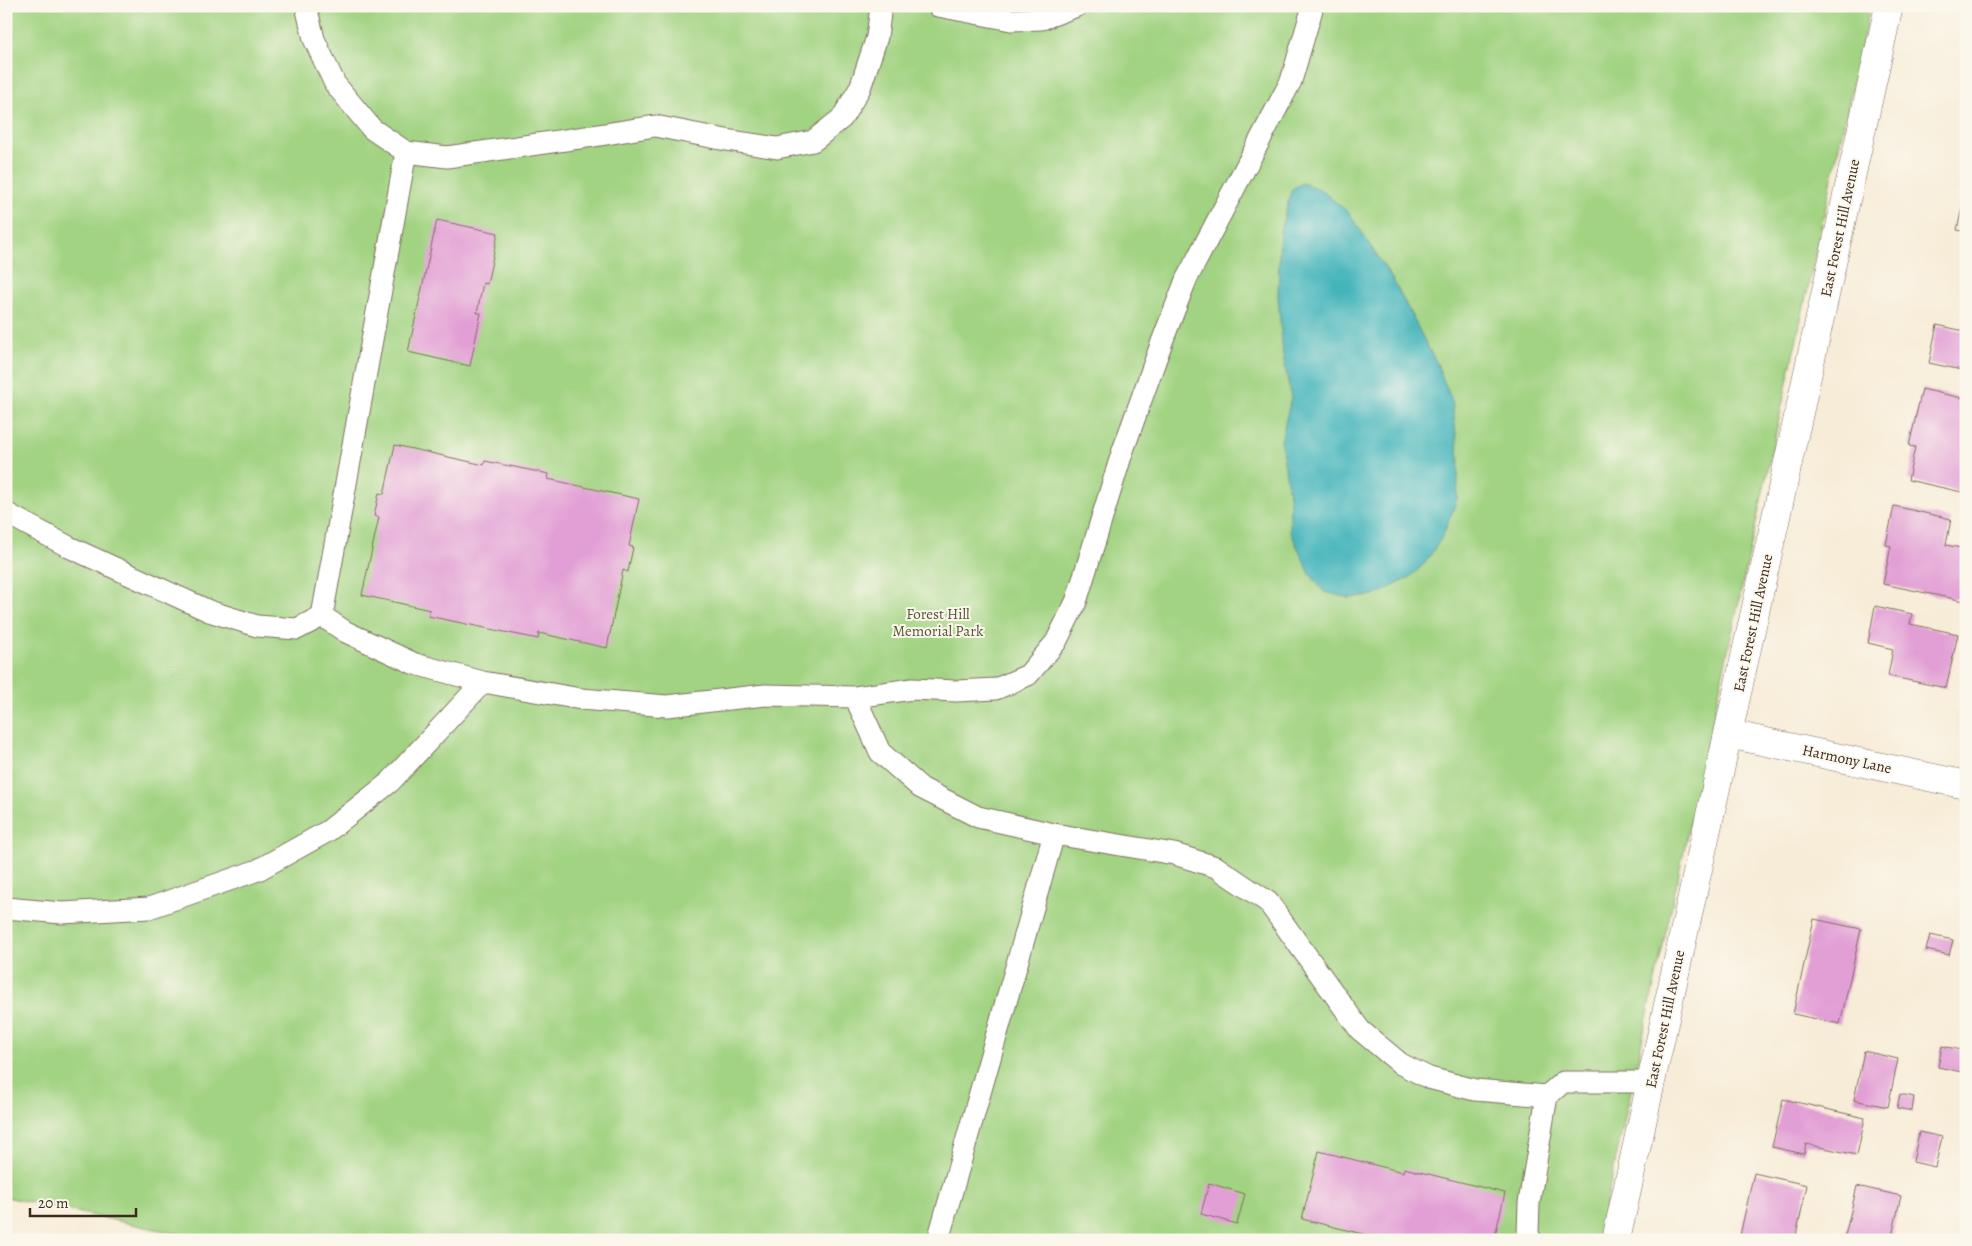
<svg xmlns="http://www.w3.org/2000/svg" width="1972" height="1246" font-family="Alegreya,serif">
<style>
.green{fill:#a2d382;stroke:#6e7e50}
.water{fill:#45b5bc;stroke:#40706d}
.building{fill:#e29fd5}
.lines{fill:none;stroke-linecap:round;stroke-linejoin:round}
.lane-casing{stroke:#7d6e5f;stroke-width:23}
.street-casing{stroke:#7d6e5f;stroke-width:29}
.secondary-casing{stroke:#7d6e5f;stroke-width:29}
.lane{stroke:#fff;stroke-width:21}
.street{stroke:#fff;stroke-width:28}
.secondary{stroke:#fff;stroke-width:28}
.labels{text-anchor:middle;stroke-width:4;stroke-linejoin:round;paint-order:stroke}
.street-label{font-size:15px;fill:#3b2a1e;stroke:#fbf7ec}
.park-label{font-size:15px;fill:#555437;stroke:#fbf7ec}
</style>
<rect width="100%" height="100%" fill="#fbf7ec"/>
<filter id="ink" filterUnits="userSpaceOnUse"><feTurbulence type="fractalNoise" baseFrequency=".02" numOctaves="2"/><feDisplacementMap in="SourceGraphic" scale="10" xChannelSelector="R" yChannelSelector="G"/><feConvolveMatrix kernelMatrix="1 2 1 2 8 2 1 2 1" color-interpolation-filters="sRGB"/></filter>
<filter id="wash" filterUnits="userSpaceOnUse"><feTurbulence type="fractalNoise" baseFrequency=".0096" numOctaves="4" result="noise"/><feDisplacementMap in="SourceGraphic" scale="20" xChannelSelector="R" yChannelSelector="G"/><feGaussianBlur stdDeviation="1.12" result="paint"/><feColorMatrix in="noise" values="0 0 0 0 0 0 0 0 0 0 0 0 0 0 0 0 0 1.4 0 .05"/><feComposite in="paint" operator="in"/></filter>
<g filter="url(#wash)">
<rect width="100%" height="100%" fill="#f7ecd7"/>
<path class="green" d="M6 6H1870L1598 1240H206L6 1197Z"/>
<path class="water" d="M1302 183 1320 189 1349 213 1393 280 1437 364 1452 401 1459 459 1457 499 1443 536 1425 563 1409 578 1376 595 1349 598 1324 592 1310 574 1290 531V502L1281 441 1291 398 1283 355 1278 296 1280 231 1292 189Z"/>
<g id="blocks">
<path class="building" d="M1965 194H1966V232L1957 230Z
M437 220 498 233 487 284 483 283 477 313H481L470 366 408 352Z
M1937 325 1964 331 1966 325V371L1929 363Z
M1922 389 1966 399V493L1908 480 1915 447 1909 446Z
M395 445 484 465 485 461 549 474 548 479 639 499 629 546 633 547 628 572 623 570 607 648 539 633 538 639 428 616 430 610 362 595 379 517 374 516 379 493 384 494Z
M1894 506 1951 519 1946 545 1966 549V592L1964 601 1883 584 1891 546 1886 545Z
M1875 606 1912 614 1910 624 1958 634 1946 688 1888 676 1893 649 1868 643Z
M1814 919 1861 929 1840 1024 1793 1014Z
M1930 935 1953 940 1949 955 1926 950Z
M1942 1046 1966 1051 1962 1072 1938 1067Z
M1864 1051 1898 1059 1888 1107 1854 1100Z
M1900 1094 1914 1097 1912 1111 1897 1108Z
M1783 1099 1865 1118 1857 1155 1806 1144 1804 1154 1772 1147Z
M1919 1132 1942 1137 1935 1167 1913 1162Z
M1319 1151 1403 1172 1404 1168 1505 1193 1494 1240H1387L1302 1219Z
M1754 1173 1807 1185 1795 1240H1739Z
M1209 1183 1245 1194 1237 1224 1201 1214Z
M1857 1186 1901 1196 1891 1240H1844Z"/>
</g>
</g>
<g filter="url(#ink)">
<use href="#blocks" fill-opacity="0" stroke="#7d6e5f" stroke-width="1"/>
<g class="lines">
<g class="lane-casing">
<path id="lane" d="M306 6 314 39 335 84 372 129 406 152 447 157 593 136 655 126 726 140 777 148 813 141 842 118 860 88 877 37 881 6
M938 6 1011 20 1042 19 1077 6
M6 513 69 547 209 611 257 626 297 629 322 616 406 152
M322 616 346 632 415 664 483 682 581 699 667 706 765 695 855 697 912 689 957 691 996 689 1028 675 1056 642 1076 602 1122 453 1163 339 1186 280 1291 81 1313 6
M855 697 880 752 921 788 978 817 1054 834 1174 854 1216 867 1268 902 1360 1030 1401 1064 1429 1078 1475 1090 1547 1096
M6 908 62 913 149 908 258 870 328 831 390 782 483 682
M938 1240 1054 834
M1531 1240 1528 1234 1529 1203 1547 1096 1563 1082H1651"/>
</g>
<g class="street-casing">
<path id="street" d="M1729 734 1966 785"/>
</g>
<g class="secondary-casing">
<path id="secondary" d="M1616 1240 1889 6"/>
</g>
<use href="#lane" class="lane"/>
<use href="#street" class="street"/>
<use href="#secondary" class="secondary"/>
</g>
</g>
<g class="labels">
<g class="street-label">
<text transform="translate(1840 228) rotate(-78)" y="5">East Forest Hill Avenue</text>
<text transform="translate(1753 623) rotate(-78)" y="5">East Forest Hill Avenue</text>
<text transform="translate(1847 759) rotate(12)" y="5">Harmony Lane</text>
<text transform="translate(1665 1019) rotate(-78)" y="5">East Forest Hill Avenue</text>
</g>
<g class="park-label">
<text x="938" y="619">Forest Hill<tspan x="938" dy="17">Memorial Park</tspan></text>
</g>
</g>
<rect width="1972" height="1246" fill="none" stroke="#fbf7ec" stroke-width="25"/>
<path d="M30 1208v8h106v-8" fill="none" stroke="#3b2a1e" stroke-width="2.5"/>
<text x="38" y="1208" font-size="15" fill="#3b2a1e" stroke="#fbf7ec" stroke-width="4" paint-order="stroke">20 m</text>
</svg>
